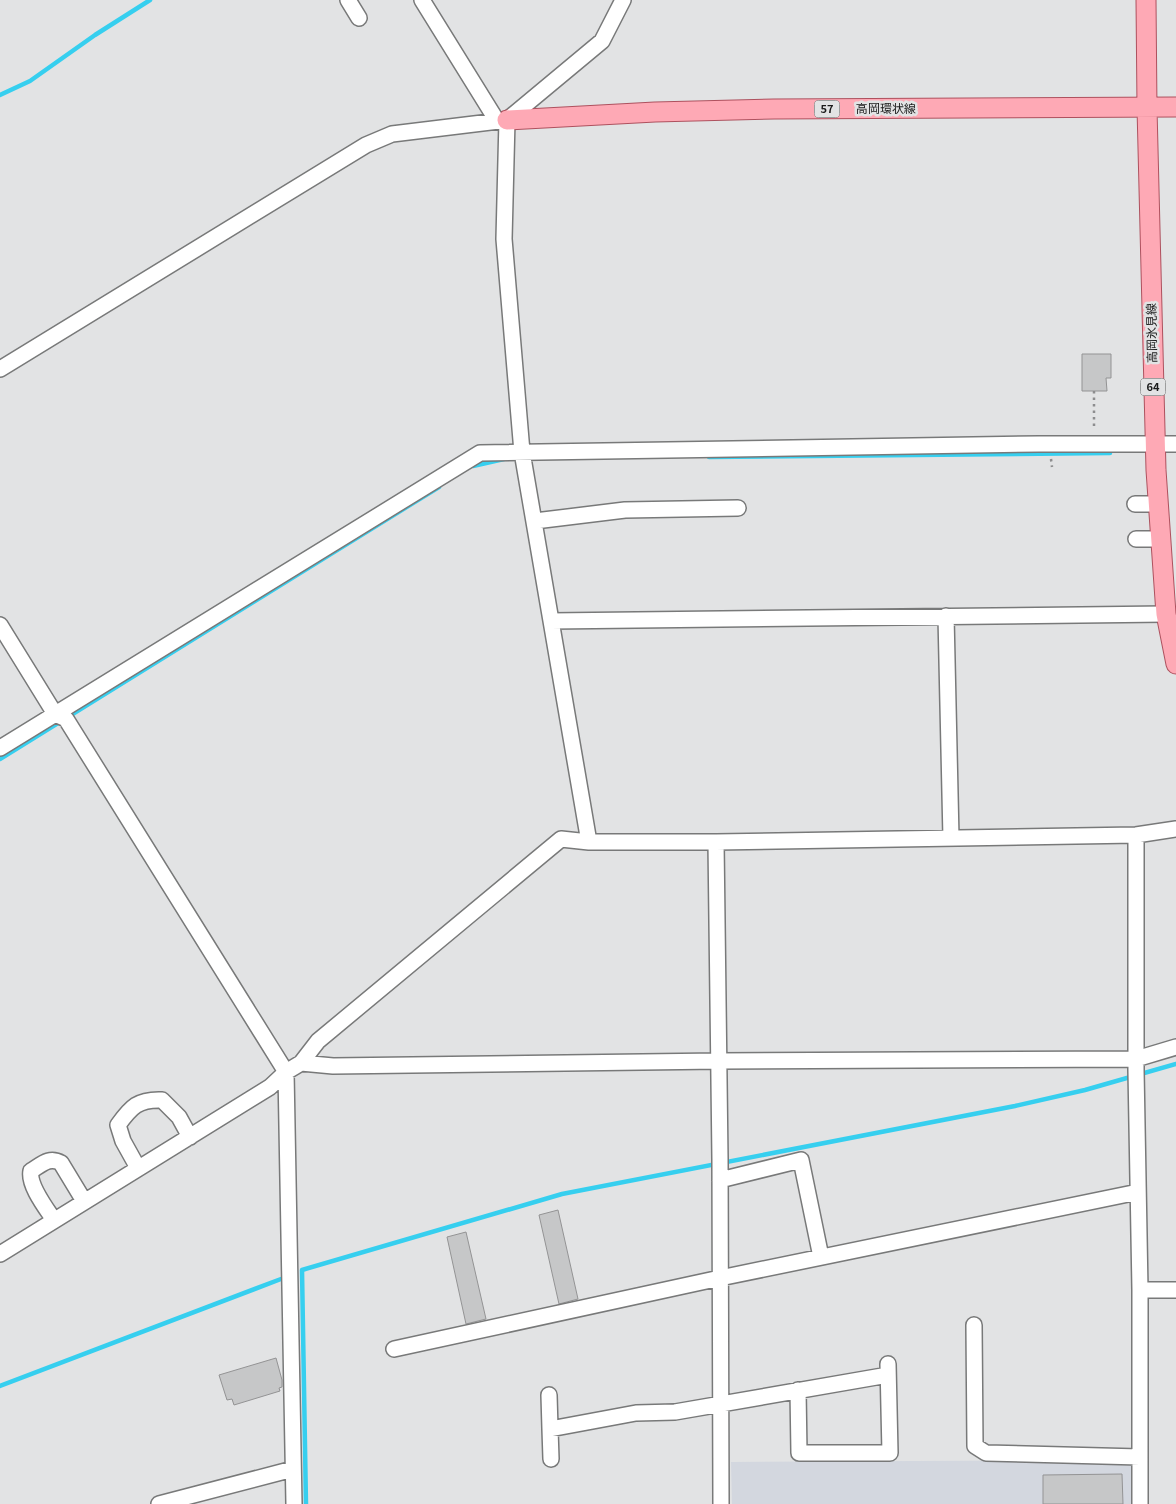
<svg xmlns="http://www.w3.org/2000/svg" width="1176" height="1504" font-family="Georgia,'Noto Sans JP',serif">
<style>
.built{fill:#d3d7df}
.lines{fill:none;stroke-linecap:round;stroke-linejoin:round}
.stream{stroke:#36cfef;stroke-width:4.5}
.building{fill:#c6c7c8;stroke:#939394}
.minor-casing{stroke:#787979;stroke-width:18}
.major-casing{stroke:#ae515e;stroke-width:21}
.path{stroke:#8d8d8e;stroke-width:2.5;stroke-dasharray:2.5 4;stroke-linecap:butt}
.minor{stroke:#fff;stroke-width:15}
.major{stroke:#fea9b5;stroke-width:19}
.labels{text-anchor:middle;stroke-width:5;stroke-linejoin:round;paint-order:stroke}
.shield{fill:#e2e3e4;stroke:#565657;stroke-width:1}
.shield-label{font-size:11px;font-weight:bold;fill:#1a1a1a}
.street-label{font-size:12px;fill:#1a1a1a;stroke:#e2e3e4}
</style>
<rect width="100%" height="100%" fill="#e2e3e4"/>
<path class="built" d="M1135 1460V1504H732L731 1462Z"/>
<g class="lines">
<path class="stream" d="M0 95 30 81 95 35 150 0
M709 457 1110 453
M473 466 504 459
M0 759 439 487
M0 1386 281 1279
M306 1504 302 1270 562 1194 1015 1106 1085 1090 1176 1064"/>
</g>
<path class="building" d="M1082 354H1111V378H1106L1107 391H1082Z
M558 1210 578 1299 559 1304 539 1215Z
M466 1232 486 1319 466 1324 447 1237Z
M276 1358 282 1380V1387L279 1388 280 1391 234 1405 232 1399 227 1400 219 1375Z
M1122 1474 1123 1504H1043V1475Z"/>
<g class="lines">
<g class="minor-casing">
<path id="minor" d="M348 0 359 18
M422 0 497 121
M507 120 504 239 522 452 589 842
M0 369 366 145 392 134 507 120 602 41 623 0
M1135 504H1158
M535 521 625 510 738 508
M1136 539H1161
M946 616 951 838
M551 621 1166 614
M0 625 55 714 66 719 286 1072 294 1504
M0 748 480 453 1039 444H1176
M1136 835V1070L1140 1290V1504
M716 842 720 1159 721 1504
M301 1063 333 1066 719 1061 1136 1059 1176 1047
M138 1168 123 1141 118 1125C131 1107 138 1099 162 1100L179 1117 190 1137
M720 1180 801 1160 821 1257
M54 1220C46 1208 28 1185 31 1171 41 1165 49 1156 61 1163L84 1201
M0 1254 270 1087 286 1072 301 1063 318 1041 561 839 589 842H716L1136 835 1176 829
M1140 1290H1176
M974 1325 975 1446 986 1453 1140 1457
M394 1349 720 1278 1138 1192
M798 1390 799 1453H890L888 1364
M549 1395 550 1429 636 1413 675 1412 888 1375
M550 1429 551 1459
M159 1504 293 1469"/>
</g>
<g class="major-casing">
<path id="major" d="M1146 0 1147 108 1156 470 1166 614 1176 664
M507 120 655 112 774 109 1176 107"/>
</g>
<path class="path" d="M1094 391V430
M1051 459 1052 467"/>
<use href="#minor" class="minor"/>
<use href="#major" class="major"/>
</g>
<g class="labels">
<g class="shield">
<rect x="814.5" y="100.5" width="25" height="17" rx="4"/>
<rect x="1140.5" y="378.5" width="25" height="17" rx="4"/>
</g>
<g class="shield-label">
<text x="827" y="113">57</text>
<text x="1153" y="391">64</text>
</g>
<g class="street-label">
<text x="886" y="113">高岡環状線</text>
<text transform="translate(1152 333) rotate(-91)" y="4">高岡氷見線</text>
</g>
</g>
</svg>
